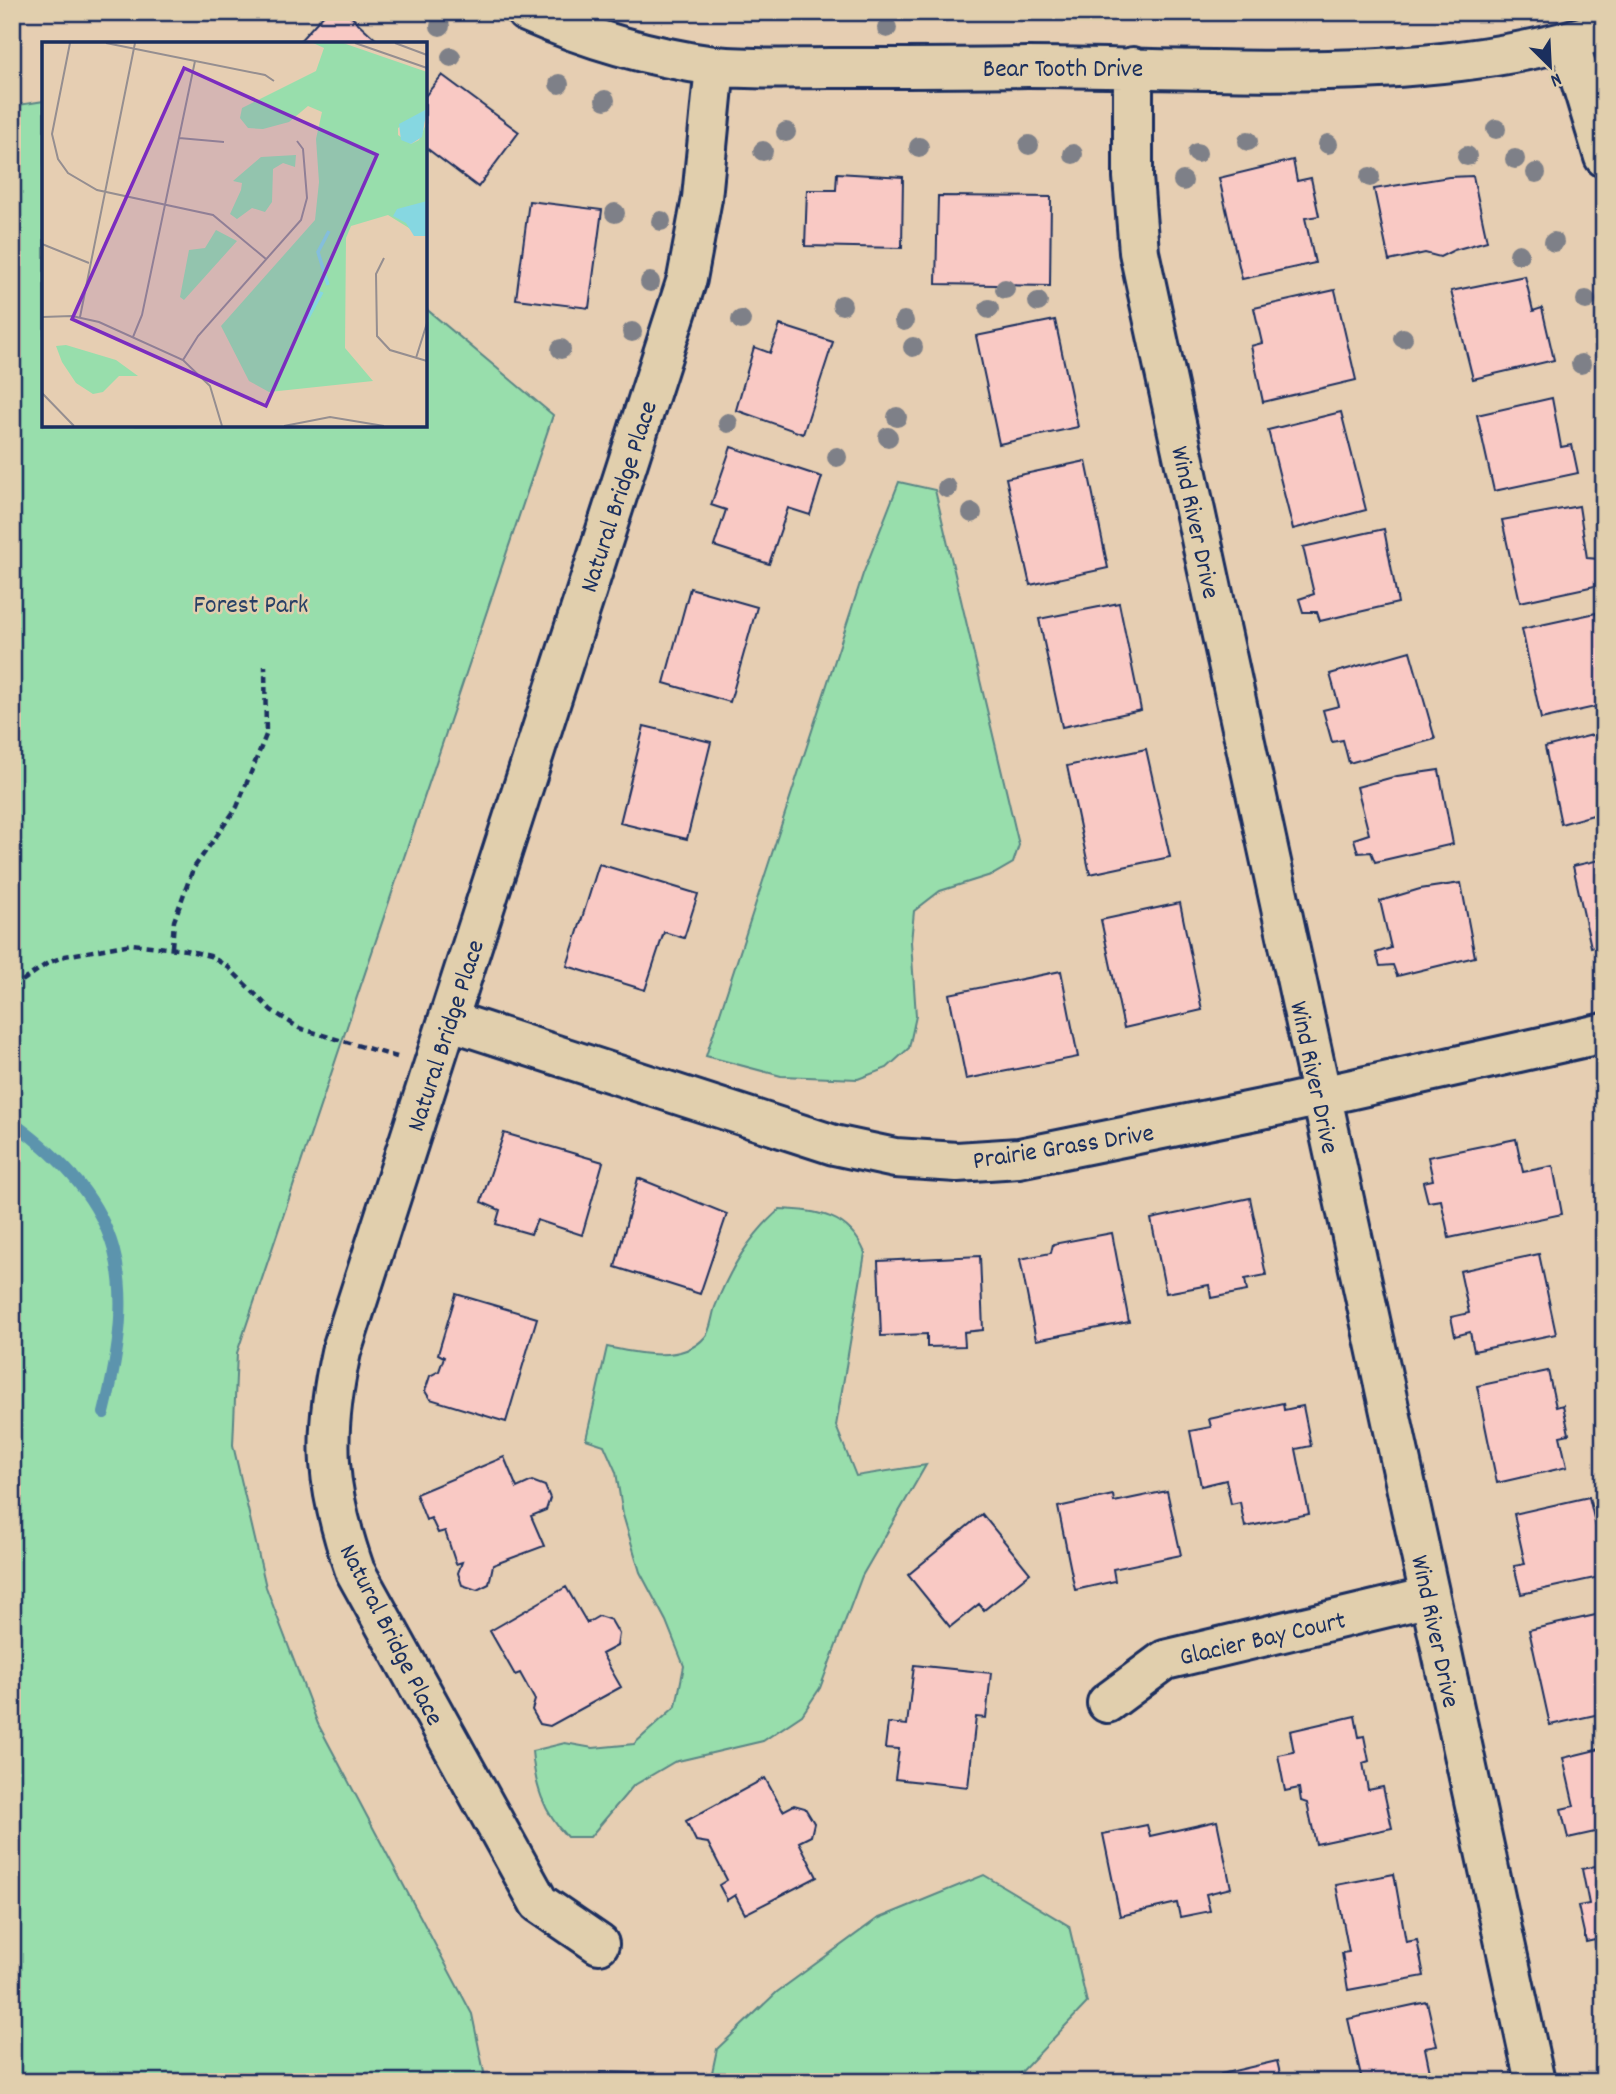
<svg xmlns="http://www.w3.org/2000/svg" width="1616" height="2094" font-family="Dekko,sans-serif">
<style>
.green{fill:#98deac;stroke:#5a8685;stroke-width:2}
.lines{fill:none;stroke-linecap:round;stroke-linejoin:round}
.stream{stroke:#5b94ad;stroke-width:12}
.building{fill:#f9c9c4;stroke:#1b2f5e;stroke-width:2}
.minor-casing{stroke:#1b2f5e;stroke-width:44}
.path{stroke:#1b2f5e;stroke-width:4.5;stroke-dasharray:7 5;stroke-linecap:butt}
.minor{stroke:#e1cfad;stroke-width:38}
.tree{fill:#7e8088}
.labels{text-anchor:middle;stroke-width:5;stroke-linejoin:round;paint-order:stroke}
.street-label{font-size:26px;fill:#1b2f5e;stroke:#e1cfad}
.park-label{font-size:26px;fill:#284066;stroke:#e1cfad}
.inset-river{fill:none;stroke:#86d7e1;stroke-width:3.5}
.inset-road{fill:none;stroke:#958e90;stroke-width:2}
.view{fill:#7b2cbf;fill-opacity:0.15;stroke:#7b2cbf;stroke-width:3.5}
.inset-edge{fill:none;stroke:#1b2f5e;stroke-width:3.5}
</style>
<rect width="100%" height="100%" fill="#e6ceb2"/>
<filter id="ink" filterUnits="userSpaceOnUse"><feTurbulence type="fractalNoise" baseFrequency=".0143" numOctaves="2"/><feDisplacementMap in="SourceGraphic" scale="14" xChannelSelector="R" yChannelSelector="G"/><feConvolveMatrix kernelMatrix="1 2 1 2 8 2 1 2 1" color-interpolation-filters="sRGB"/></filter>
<g filter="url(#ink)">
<path class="green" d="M44 101V425H425V308L553 415 237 1353 233 1445 266 1587 318 1724 472 2014 486 2082H12V106Z
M899 482 935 490 1019 845 1013 863 994 874 940 891 914 911 911 942 916 1016 909 1048 887 1068 858 1079 781 1076 706 1056 863 574Z
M780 1209C818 1211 849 1214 865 1253L836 1426 856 1476 926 1465 862 1576 820 1688 802 1715 763 1741 674 1762 633 1786 590 1837H567C543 1812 535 1785 532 1751L565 1743 593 1748 634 1744 676 1706 684 1666 666 1621 640 1572 623 1515 616 1472 604 1445 586 1439 607 1347C636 1353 682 1364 705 1337 711 1331 712 1315 715 1307 730 1269 749 1236 780 1209Z
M984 1875 1069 1926 1087 2003 1012 2082H710L717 2049 777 1992 877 1919Z"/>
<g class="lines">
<path class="stream" d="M12 1122C127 1206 137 1280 104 1413"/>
</g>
<path class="building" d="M326 12H346L381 44H297Z
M442 75 519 132 478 187 425 147V96Z
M1293 160 1297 181 1311 178 1319 216 1305 218 1315 263 1242 279 1219 178Z
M837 173 903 177 902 248 805 246 807 190H836Z
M1473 176 1487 241 1454 250 1440 257 1425 253 1389 261 1374 189 1449 177Z
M938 196 1051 197 1050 286 936 284Z
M529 201 602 210 589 308 516 299Z
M1525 276 1533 311 1542 308 1554 360 1473 379 1451 291Z
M1335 290 1356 380 1263 402 1251 346 1262 343 1254 308Z
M1055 320 1078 427 999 444 976 336Z
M780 325 833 342 803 434 736 410 754 347 770 353Z
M1552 398 1561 447 1572 445 1578 473 1494 491 1477 415Z
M1341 412 1366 510 1293 529 1268 430Z
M731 447 822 477 810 515 788 508 769 564 714 546 726 510 711 505Z
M1086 461 1108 568 1030 585 1006 478Z
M1579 506 1587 558 1599 559 1604 584 1520 602 1502 520Z
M1384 529 1398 603 1320 621 1317 612H1303L1299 599 1314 594 1303 547Z
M690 588 757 607 730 702 664 683Z
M1119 603 1141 710 1062 727 1039 619Z
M1596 613 1604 648V705L1541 719 1522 629Z
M1410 651 1435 739 1349 763 1343 740 1332 742 1323 710 1339 706 1330 674Z
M644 726 711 742 687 839 620 823Z
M1604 732V812L1561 824 1545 747Z
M1146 749 1170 857 1090 874 1067 766Z
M1439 770 1453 844 1375 862 1371 852 1358 853 1354 839 1369 834 1357 787 1397 776Z
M1604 859V944L1591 947 1573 866Z
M599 864 698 894 684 938 664 932 645 990 567 966Z
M1461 883 1475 957 1397 976 1393 965 1380 966 1376 953 1391 948 1380 901 1420 889Z
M1180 903 1202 1010 1124 1028 1101 920Z
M1061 971 1078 1057 966 1079 949 994Z
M504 1133 603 1162 582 1235 537 1220 531 1234 496 1224 500 1210 481 1202Z
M1516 1139 1523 1172 1553 1166 1562 1214 1449 1238 1441 1200 1428 1202 1423 1182 1433 1180 1428 1157Z
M638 1178 727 1214 700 1294 615 1267Z
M1250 1198 1266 1275 1245 1279 1247 1291 1211 1298 1209 1285 1166 1293 1151 1219Z
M1112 1233 1129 1322 1036 1340 1020 1259 1051 1253 1053 1244Z
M1539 1254 1556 1334 1474 1351 1470 1332 1455 1336 1451 1317 1469 1313 1460 1271Z
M980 1256 983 1330 964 1332 965 1346 927 1347V1334L881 1336 878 1261Z
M456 1294 537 1318 506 1422 430 1399 425 1391 430 1376 439 1371 444 1357 438 1354Z
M1548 1371 1556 1407 1563 1405 1569 1434 1560 1436 1567 1467 1497 1483 1477 1386Z
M1283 1403 1284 1410 1303 1406 1311 1446 1296 1449 1309 1514 1245 1527 1240 1502 1231 1504 1226 1480 1201 1486 1190 1431 1211 1427 1209 1419Z
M504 1457 517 1488 532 1481 545 1486 550 1498 546 1510 531 1516 544 1546 493 1565 489 1584 477 1590 462 1585 458 1573 462 1562 456 1564 445 1531 438 1533 431 1518 426 1520 416 1494Z
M1167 1491 1181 1555 1113 1569 1115 1581 1075 1590 1058 1507 1113 1495 1114 1502Z
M1589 1497 1604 1561V1576L1521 1594 1514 1566 1525 1564 1514 1514Z
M982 1514 1030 1573 984 1610 979 1604 950 1627 908 1575Z
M566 1587 587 1623 599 1616 611 1620 619 1634 617 1646 602 1654 621 1687 550 1726 540 1724 532 1710 535 1700 520 1673 515 1675 490 1631Z
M1600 1614 1604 1632V1713L1550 1725 1529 1630Z
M914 1665 991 1673 986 1718 976 1717 968 1787 895 1779 899 1749 885 1748 888 1723 907 1725Z
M1355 1716 1359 1737 1364 1736 1369 1761 1363 1763 1368 1790 1383 1787 1392 1828 1316 1844 1307 1803 1301 1801 1299 1788 1285 1791 1278 1755 1294 1752 1290 1731Z
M1604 1748V1830L1568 1838 1561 1809 1574 1806 1563 1758Z
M765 1778 783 1811 794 1805 805 1808 814 1823 811 1836 799 1842 817 1877 745 1914 735 1895 727 1900 719 1885 727 1880 708 1843 696 1841 686 1821Z
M1217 1821 1231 1888 1206 1894 1210 1911 1180 1917 1177 1903 1120 1916 1103 1834 1147 1825 1150 1836Z
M1604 1864V1959L1599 1960 1595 1940 1586 1942 1578 1906 1589 1904 1582 1869Z
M1394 1874 1406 1942 1417 1940 1424 1976 1348 1990 1342 1953 1349 1952 1336 1885Z
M1427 2002 1437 2046 1425 2048 1432 2082H1346L1361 2076 1348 2019Z
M1277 2061 1282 2082H1223L1221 2074Z
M600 2072 645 2073V2082H600Z"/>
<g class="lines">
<g class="minor-casing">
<path id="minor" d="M526 12C587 39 648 57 715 66 753 70 792 68 830 68 895 68 961 68 1027 67 1210 67 1430 88 1604 30
M1569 42 1604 157
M1133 67V177L1139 252 1535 2082
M448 1020 834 1145 895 1158 957 1162 1019 1158 1281 1105 1604 1033
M1107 1703 1165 1660 1430 1597
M599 1944 539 1903 355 1571C326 1488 322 1439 341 1352L687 279 702 198 715 66"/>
</g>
<path class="path" d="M172 947 174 921 193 869 237 807 266 735 265 666
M12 988 48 963 65 956 131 944 186 950 210 956 228 967 271 1010 299 1028 397 1057"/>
<use href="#minor" class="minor"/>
</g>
<g class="tree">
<circle cx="440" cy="26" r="10"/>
<circle cx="887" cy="28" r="10"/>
<circle cx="451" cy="57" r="10"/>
<circle cx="559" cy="84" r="10"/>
<circle cx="605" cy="100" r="10"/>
<circle cx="1496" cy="129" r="10"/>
<circle cx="786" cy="132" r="10"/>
<circle cx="1248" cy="141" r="10"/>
<circle cx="1328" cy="144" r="10"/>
<circle cx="1029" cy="145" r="10"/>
<circle cx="919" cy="147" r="10"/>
<circle cx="763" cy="151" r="10"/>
<circle cx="1197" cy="153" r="10"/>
<circle cx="1073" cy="154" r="10"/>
<circle cx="1467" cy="156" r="10"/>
<circle cx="1515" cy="159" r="10"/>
<circle cx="1536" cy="173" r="10"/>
<circle cx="1370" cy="177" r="10"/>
<circle cx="1183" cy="181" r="10"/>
<circle cx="615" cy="213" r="10"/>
<circle cx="661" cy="221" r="10"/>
<circle cx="1554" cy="242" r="10"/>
<circle cx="1519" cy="254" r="10"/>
<circle cx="650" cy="282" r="10"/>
<circle cx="1005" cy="289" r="10"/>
<circle cx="1586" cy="300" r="10"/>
<circle cx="1038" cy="302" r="10"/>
<circle cx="842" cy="305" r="10"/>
<circle cx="989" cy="309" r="10"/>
<circle cx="741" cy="320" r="10"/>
<circle cx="904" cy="321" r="10"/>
<circle cx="632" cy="332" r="10"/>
<circle cx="1403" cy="338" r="10"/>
<circle cx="913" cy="347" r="10"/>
<circle cx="561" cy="349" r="10"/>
<circle cx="1581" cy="364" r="10"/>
<circle cx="897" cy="417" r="10"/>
<circle cx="728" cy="423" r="10"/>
<circle cx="888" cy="437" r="10"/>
<circle cx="837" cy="457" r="10"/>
<circle cx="947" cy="488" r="10"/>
<circle cx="972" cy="513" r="10"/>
</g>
</g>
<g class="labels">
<g class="street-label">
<text x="1063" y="76">Bear Tooth Drive</text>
<text transform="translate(617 496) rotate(-72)" y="9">Natural Bridge Place</text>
<text transform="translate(1197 522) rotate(78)" y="9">Wind River Drive</text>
<text transform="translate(444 1035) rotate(-72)" y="9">Natural Bridge Place</text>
<text transform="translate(1316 1077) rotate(78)" y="9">Wind River Drive</text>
<text transform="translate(1063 1145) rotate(-9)" y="9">Prairie Grass Drive</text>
<text transform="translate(1437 1631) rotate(78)" y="9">Wind River Drive</text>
<text transform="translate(393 1634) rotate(63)" y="9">Natural Bridge Place</text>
<text transform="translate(1262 1637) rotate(-13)" y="9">Glacier Bay Court</text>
</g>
<g class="park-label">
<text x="251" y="612">Forest Park</text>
</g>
</g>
<g transform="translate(42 42)">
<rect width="385" height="385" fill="#e6ceb2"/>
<path d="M271 1H301L385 30V67L356 86V93L369 102 377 98 385 80V190L375 191 346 173 309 184 304 196 303 306 331 339 227 350 207 339 179 284 273 178 277 140 274 97 280 70 266 64 247 80 221 87 206 86 198 76 200 66 274 29 282 6ZM254 113 253 125 241 121 231 127 230 160 223 170 210 166 195 177 188 172 199 148 200 141 191 139 219 115ZM174 188 195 199 142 258 138 255 147 208 163 206ZM24 303 74 318 96 334H77L61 350 51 352 34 341 20 320 14 304Z" fill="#98deac"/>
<path d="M385 67 380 95 369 102 359 98 357 82ZM385 159V194H372L364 181 351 174 355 167Z" fill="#86d7e1"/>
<path class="inset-river" d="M286 243 276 210 287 189M263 281 280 250"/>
<path class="inset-road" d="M28 1 10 92 16 117 26 131 55 148 171 173 224 217M64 1 223 33 232 39M313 1 385 26M353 1 385 13M137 96 182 100M0 202 47 221M342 216 334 232 335 294 348 308 385 319M0 275 30 274 57 280 141 318 168 344 180 384M38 275 93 1M91 295 100 273 153 19M374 316 385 281M141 318 156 294 259 178 265 156 261 107 255 99M0 351 32 384M242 384 288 375 342 384"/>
<path class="view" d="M142 26 335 113 224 364 30 277Z"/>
<rect width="385" height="385" class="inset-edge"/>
</g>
<rect width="1616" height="2094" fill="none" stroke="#e1cfad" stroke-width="42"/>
<rect x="21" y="21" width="1574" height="2052" fill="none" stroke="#1b2f5e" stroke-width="2.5" filter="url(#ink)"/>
<g transform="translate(1550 66) rotate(156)" stroke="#e1cfad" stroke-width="5" paint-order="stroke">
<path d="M0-5L12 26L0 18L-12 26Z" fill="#1b2f5e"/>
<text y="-10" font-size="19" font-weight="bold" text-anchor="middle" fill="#1b2f5e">N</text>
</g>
</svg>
